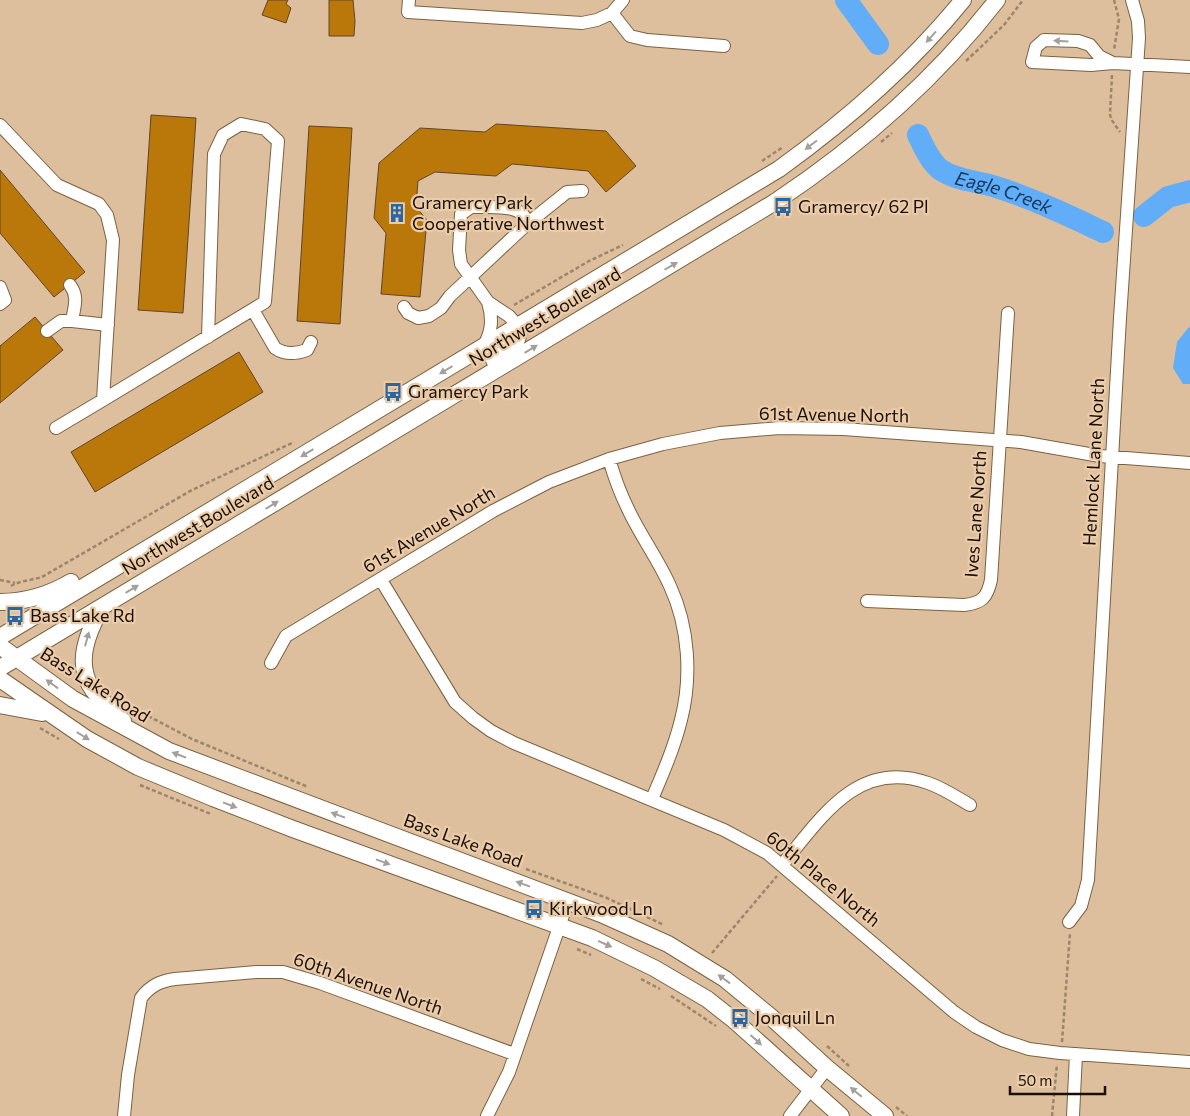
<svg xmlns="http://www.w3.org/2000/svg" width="1190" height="1116" font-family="Commissioner,sans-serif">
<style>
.water{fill:#62adf7}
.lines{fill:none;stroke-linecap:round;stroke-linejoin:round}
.river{stroke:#62adf7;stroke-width:22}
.building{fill:#ba770a;stroke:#604627}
.minor-casing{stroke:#7c6141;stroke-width:14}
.major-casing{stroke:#7c6141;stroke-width:18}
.path{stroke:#9d856b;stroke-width:2.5;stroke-dasharray:4 2.5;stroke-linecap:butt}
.minor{stroke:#fff;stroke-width:12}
.major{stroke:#fff;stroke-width:16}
.oneway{fill:#a39f9b}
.labels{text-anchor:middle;stroke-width:4.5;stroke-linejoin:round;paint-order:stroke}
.poi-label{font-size:18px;fill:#1a0f04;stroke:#ebccaa;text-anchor:start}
.street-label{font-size:18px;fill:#1a0f04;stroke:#ebccaa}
.water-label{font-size:19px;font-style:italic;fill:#143b60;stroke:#ebccaa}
</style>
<rect width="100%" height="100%" fill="#debf9d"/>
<path class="water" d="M1190 327V384H1183L1173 368 1177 342 1188 328Z"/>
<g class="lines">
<g class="river">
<path d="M846 0 878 44"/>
<path id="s1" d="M918 135C924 147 930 162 941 170 957 181 979 181 996 187 1034 199 1067 215 1103 232"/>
<path d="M1144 216 1168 197 1190 191"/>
</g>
</g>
<path class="building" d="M268 0H288L286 4 291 8 286 23 262 15Z
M329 0H353L355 21 354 36H329Z
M151 115 196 118 183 313 138 310Z
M496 124 606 131 636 166 606 192 588 171 512 164 496 176 435 172 418 181 416 207 427 220 420 297 381 294 386 233 374 218 379 163 420 128 485 132Z
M309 126 352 128 340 324 297 321Z
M0 170 85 272 54 297 0 233Z
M35 317 63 350 0 403V346Z
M239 352 263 392 95 492 71 452Z"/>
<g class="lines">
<g class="minor-casing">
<path id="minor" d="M409 0 408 12 582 23 597 20 612 13 630 36 647 40 724 46
M612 13 623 0
M1113 63 1091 65 1032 62 1036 47 1044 40 1078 41 1090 45 1099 56 1113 63 1190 67
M0 125 57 185 99 204 107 215 113 240 103 400 265 302 278 141 265 129 241 124 223 135 214 154 208 337
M527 224 567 192 582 191
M70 285C79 297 74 307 72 321
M0 287 5 300 0 304
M404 307 408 313 418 318 429 316 441 308 450 296 527 224C525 202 487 208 471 207L461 214 459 250 461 264 488 302 509 316 518 326
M253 310 275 348C285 355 296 354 307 350L311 342
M47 331 61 321H72L108 325
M483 347C492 332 493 319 488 302
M56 428 103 400
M609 459C614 476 620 493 628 509 640 535 658 559 670 586 689 627 692 677 681 720 674 748 663 773 652 799
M381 580 455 702 473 718 491 731 514 743 724 830 767 853 954 1012 976 1027 1002 1040 1029 1049 1060 1053 1190 1062
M867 601 964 605C982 603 987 598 991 580L1008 313
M271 663 286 636 493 511 549 482 609 459 663 444 720 433 780 428 843 429 1021 442 1100 456 1190 463
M782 865C821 818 858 758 928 783 943 788 956 797 970 805
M1069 922 1081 906 1088 880 1120 318 1139 38 1138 21 1132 0
M124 1116 128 1075 141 998C150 986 160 981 175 979L257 972H283L320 983 514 1054
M487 1116 509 1072 568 901
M790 1116 827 1068
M1073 1116 1076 1054"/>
</g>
<g class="major-casing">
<path id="major" d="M494 360C507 352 522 343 518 326
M0 602C26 602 49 595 71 582
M101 608C88 632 74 664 93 690 101 701 113 711 123 721
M0 637 779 169C847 120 910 65 963 0
M0 646 73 699 169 751 601 914 668 944 725 979 771 1017 827 1068 885 1116
M0 668 775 202C859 146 935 80 997 0
M0 679 87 739 138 767 213 798 293 829 592 938 654 968 707 999 735 1021 841 1116
M0 705 42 713"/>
</g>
<path class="path" d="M1114 0 1119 19 1114 50
M966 61 1004 25 1023 0
M1112 75 1110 114 1111 119 1120 132
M881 142 892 133
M762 161 783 147
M514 305 589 261 623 245
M0 580 15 583
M11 586C19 581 32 580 42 577L192 490 294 442
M45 657 70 668
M131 707 192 739 308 787
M40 728 59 739
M140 785 211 814
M526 869 607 898 664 925
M577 949 591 955
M712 953 777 876
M641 979 660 989
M671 996 716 1026
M1062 1042 1070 933
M827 1046 849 1066
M896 1107 907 1116
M1052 1116 1057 1064"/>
<use href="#minor" class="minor"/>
<use href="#major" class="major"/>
</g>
<defs><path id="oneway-solid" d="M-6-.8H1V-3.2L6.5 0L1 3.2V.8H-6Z" transform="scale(1.25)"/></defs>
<g class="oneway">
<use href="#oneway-solid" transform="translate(931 37) rotate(132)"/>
<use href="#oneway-solid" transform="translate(1061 41) rotate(-177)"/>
<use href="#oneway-solid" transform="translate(811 145) rotate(143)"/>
<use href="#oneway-solid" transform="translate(671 266) rotate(-30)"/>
<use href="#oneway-solid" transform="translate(531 349) rotate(-31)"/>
<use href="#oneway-solid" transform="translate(446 370) rotate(149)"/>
<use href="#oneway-solid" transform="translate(307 453) rotate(149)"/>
<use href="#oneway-solid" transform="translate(272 505) rotate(-31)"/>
<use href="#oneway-solid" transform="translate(132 589) rotate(-31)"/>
<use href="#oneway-solid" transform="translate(87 639) rotate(-75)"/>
<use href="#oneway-solid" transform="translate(52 684) rotate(-144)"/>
<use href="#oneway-solid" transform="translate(83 736) rotate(32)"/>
<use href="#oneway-solid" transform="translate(179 755) rotate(-159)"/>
<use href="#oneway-solid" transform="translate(230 805) rotate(21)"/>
<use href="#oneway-solid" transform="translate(338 815) rotate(-160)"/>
<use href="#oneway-solid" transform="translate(383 862) rotate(20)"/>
<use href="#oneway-solid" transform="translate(523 884) rotate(-160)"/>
<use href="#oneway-solid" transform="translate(605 944) rotate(24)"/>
<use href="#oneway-solid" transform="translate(724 979) rotate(-144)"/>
<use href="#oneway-solid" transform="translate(756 1040) rotate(42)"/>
<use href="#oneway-solid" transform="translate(856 1092) rotate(-140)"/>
</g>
<defs>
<g id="bus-bare" transform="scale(1.5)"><path d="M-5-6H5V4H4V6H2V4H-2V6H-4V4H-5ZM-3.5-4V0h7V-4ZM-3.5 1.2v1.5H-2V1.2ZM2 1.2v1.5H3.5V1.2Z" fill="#2c669e" stroke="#ebccaa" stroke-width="2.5" paint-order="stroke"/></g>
<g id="building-bare" transform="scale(1.5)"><path d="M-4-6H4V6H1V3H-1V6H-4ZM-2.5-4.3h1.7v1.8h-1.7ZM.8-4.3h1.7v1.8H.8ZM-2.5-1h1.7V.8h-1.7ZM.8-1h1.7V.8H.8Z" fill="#2c669e" stroke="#ebccaa" stroke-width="2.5" paint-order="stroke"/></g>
</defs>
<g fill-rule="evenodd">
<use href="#bus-bare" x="783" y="207"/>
<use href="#building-bare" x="397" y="213"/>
<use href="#bus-bare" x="393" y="392"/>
<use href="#bus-bare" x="15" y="616"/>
<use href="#bus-bare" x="534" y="909"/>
<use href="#bus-bare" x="740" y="1018"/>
</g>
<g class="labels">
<g class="poi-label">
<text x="412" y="209">Gramercy Park<tspan x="412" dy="21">Cooperative Northwest</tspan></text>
<text x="798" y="213">Gramercy/ 62 Pl</text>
<text x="408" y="398">Gramercy Park</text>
<text x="30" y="622">Bass Lake Rd</text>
<text x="549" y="915">Kirkwood Ln</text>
<text x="755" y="1024">Jonquil Ln</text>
</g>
<g class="street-label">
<text transform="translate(545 317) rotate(-31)" y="6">Northwest Boulevard</text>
<text transform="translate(834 415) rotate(1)" y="6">61st Avenue North</text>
<text transform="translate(1094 462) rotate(-87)" y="6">Hemlock Lane North</text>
<text transform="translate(976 514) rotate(-86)" y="6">Ives Lane North</text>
<text transform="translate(198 526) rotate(-31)" y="6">Northwest Boulevard</text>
<text transform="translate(429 530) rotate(-31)" y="6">61st Avenue North</text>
<text transform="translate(95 685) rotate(32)" y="6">Bass Lake Road</text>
<text transform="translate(463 841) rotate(20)" y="6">Bass Lake Road</text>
<text transform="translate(823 879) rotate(39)" y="6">60th Place North</text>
<text transform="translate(368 984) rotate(19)" y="6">60th Avenue North</text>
</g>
<g class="water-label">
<text dy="7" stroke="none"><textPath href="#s1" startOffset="109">Eagle Creek</textPath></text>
</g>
</g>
<path d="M1010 1086v8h95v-8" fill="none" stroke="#1a0f04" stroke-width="2.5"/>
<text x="1018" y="1086" font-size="15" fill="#1a0f04" stroke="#ebccaa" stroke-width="4" paint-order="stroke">50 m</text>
</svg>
